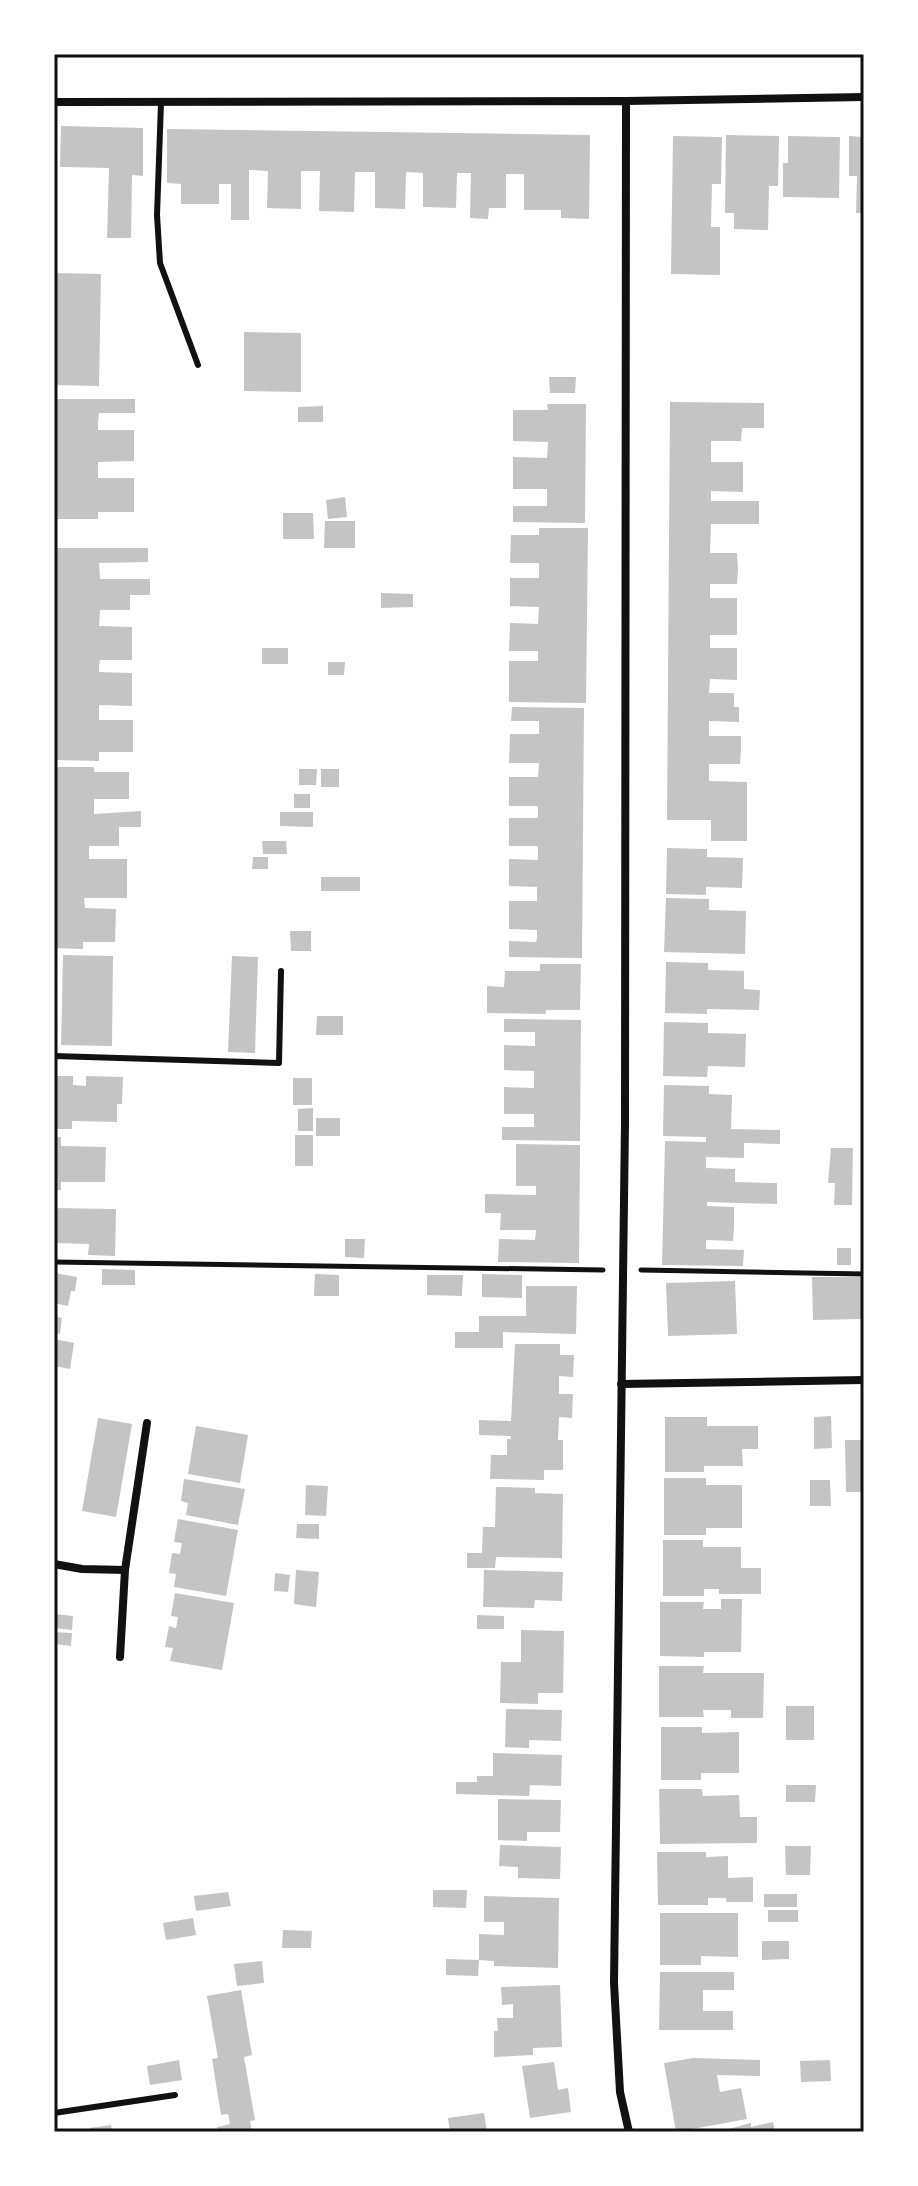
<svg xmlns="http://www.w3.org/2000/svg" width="918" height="2186" font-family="'PT Sans',sans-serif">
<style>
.building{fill:#c4c4c4}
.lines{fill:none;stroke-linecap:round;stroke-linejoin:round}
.path{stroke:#111;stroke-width:5}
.service{stroke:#111;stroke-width:6}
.minor{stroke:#111;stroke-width:8}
.neatline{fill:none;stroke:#111;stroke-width:3}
</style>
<rect width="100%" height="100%" fill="#fff"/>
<path class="building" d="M61 126 143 128V176L132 175 131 238H107L109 168 60 167Z
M167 129 590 135 589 219 561 218V210H524V174H506V208H489L488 219 470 218 471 173H457L456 208 423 207V173L406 172 405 209 375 208V172H355L354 212 319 211 320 171H301V209L267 208 268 171 249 170V220H231V184H219V204H181V184L167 183Z
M726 135 779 136 778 186H769L768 230 734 229V213H725Z
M673 136 722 137 721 184H712L711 227H720V275L671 274Z
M788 136 840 137 839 198 783 197V163H788Z
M849 136 864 137V213H856L857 176H849Z
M55 273 101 274 99 386 54 385Z
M244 332 301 333V392L244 391Z
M549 377H576L575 393H550Z
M54 399H135V413H99L98 423V430H134V461L98 462V478H134V512H98V519H54Z
M670 402 764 403V428H742L741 441H711V462H743V492L711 491V501H759V524H711L710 553H737L738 570 737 584H710V598H737V635H710V648H737V680L710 679 709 693H734V707H739V722L709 721V736H741V750L740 764H709V781L747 782V841H711V820H667Z
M547 404H586L585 523 513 522V506H547V489H513V457L547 458 548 442 513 441V410H548Z
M323 406V422H298V407Z
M345 497 347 517 328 519 326 500Z
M283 513H313L314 539H283Z
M325 521H355V548H324Z
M539 528H588L586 703 509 702V661H538V651H509L510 623 538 624 539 607 510 606V578H539V563H510L511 535H539Z
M57 548H148V562L99 563 100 579H150V595H130V610H100L99 626 132 627V660H100L99 666V672L132 673V706L99 705V720H133V752H99V761L56 760Z
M381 593 413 594V607L381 608Z
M262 648H288V664H262Z
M328 662H345L344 675H328Z
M512 707 584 708 582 958 509 957V941L536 942 537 937V930L509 929V901H537V887L509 886V859L538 860V846H509V818H538V806H509V777H538L539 763H509L510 734H539V721H511Z
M54 767H94V772H129V799H94V814L141 811V827H119V846H89V859H127V898H84L85 908 116 909 115 942H83V949L54 948Z
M299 769H317L316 785H299Z
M321 769H339V787H321Z
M294 794H310V808H294Z
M280 812H313V827L280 826Z
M262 841H286L287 854H263Z
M667 848 707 849V857L743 858 742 888 706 887V895L666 894Z
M253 857H268V869H252Z
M321 877H360V891H321Z
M666 898 709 899V910L746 911 745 954 664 952Z
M290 931H311V951H291Z
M63 955 113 956 112 1046 61 1045Z
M232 956 258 957 255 1053 228 1052Z
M666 962 708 963V970L744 971V989L760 990 759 1010 707 1009V1014L665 1013Z
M540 964H581L580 1010H546V1014L487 1013V986L504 987 505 971H540Z
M317 1016H343V1035H316Z
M504 1019 581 1020 580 1141 502 1140V1127H534V1114H504V1087L534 1088V1071L504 1070V1045L535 1046V1032H504Z
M664 1022 708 1023V1033L746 1034 745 1067 708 1066 707 1077 663 1076Z
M54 1076H73V1085L86 1086V1076L123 1077 122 1104H117V1122L72 1121V1129H54Z
M293 1078H312V1105H293Z
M664 1085 709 1086V1094L732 1095 731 1129 780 1130V1144L744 1143V1158L706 1157V1168L735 1169V1182L777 1183V1204L707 1202V1206L734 1207V1227L733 1241 706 1240V1249L744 1250 743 1266 662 1265 665 1141 706 1142V1137L663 1136Z
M313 1108V1131H298V1109Z
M316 1118H340V1136H316Z
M295 1135H313V1166H295Z
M54 1137H61V1146L106 1147 105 1182H61V1190H54Z
M516 1144 580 1145 579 1263 498 1262 499 1239 535 1240 536 1230H500L501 1213H485V1194L536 1195V1186H516Z
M831 1148H853L852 1205H834L835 1183H828Z
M54 1208 116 1209 115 1256 88 1255 89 1244 54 1243Z
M345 1239H365L364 1258 345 1257Z
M837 1248H851V1265H837Z
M102 1269 135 1270V1285H102Z
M54 1273 77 1277 75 1291H71L68 1306 54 1303Z
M315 1274 339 1275V1296H314Z
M482 1274 522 1275V1298L482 1297Z
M427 1275H463L462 1296 427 1295Z
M812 1277H864V1319L813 1320Z
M735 1281 737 1334 668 1336 666 1283Z
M526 1286H577L576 1334 503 1332V1348H455V1332H479V1316H526Z
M54 1316 62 1318 60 1334 54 1333Z
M54 1339 74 1343 70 1369 54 1366Z
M515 1344H560V1355H574L573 1377 559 1376V1394H573L572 1418 559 1417 558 1440H563V1470H544V1480L490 1479 491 1455H507V1439H511V1436L479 1435V1420L511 1421Z
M831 1416 832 1448 814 1449V1417Z
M665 1417H707V1426H758V1449H742L743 1466H704V1472H665Z
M98 1418 132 1424 116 1517 82 1511Z
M196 1426 248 1435 240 1483 188 1474Z
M845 1440H864V1492H846Z
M664 1478H706V1485H742V1528H706V1535H664Z
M184 1479 245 1489 238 1525 186 1515 188 1503 181 1501Z
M810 1480H830L831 1506H810Z
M306 1485 328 1486 326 1516 305 1515Z
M496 1487 535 1488V1493L563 1494 562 1558 496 1557 495 1568H467V1553H482L483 1527H495Z
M178 1519 238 1530 226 1596 174 1587 176 1574 169 1573 172 1553 180 1554 182 1543 174 1542Z
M297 1524H319V1539L296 1538Z
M663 1540H703V1547H741V1568H761V1594H719V1589H704V1596H663Z
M296 1570 319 1572 316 1607 294 1604Z
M484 1570 563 1572 562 1601 535 1600 534 1608 483 1607Z
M275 1573 290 1575 288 1592 274 1591Z
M175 1593 234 1603 222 1670 170 1661 173 1648 165 1647 169 1626 176 1628 178 1617 171 1616Z
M721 1599H742L741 1652H704V1657L660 1656V1602H704L703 1609H721Z
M55 1614 73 1616 72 1630 54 1628Z
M477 1615 504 1616V1629H477Z
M521 1630 564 1631 563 1693H538V1704L500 1703 501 1662H521Z
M54 1632 72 1633 71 1646 54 1644Z
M659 1666H704L703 1673H764L763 1718H731V1710H703L704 1717H659Z
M786 1706H814V1740H786Z
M506 1709 562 1710 561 1741 529 1740V1748L505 1747Z
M661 1727H702V1733L739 1732V1773H701V1780H661Z
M493 1753 562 1755 561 1786 530 1785 529 1796 456 1794V1782H477V1776H493Z
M786 1785H816L815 1802H786Z
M659 1789H702L703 1796 739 1795 740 1817H757V1843L660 1844Z
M498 1799 561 1800 560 1832H527V1841L498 1840Z
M500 1845 561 1847 560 1879 518 1878V1867L499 1866Z
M785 1846H811L810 1875H786Z
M657 1852H706V1857L728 1856V1878L753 1877V1902H726V1898H708V1905H658Z
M433 1890H467L466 1908 433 1907Z
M228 1892 231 1906 196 1911 194 1896Z
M764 1894H797V1907H764Z
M484 1896 559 1898 558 1968 494 1966V1961L479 1960V1934L504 1935V1922H484Z
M768 1910H798V1922H768Z
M660 1913H738V1957L701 1956V1965H660Z
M193 1918 196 1935 166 1940 163 1923Z
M283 1930 312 1931 311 1948H282Z
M762 1941H789V1959L762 1960Z
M446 1959 479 1960 478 1976 446 1975Z
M262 1961 264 1983 237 1986 234 1964Z
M660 1972H734V1990H703V2011H733V2030H659Z
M560 1985 562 2047 533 2048V2055L494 2057V2031H498L497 2018H513V2004L502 2005 501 1987Z
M241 1990 252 2055 244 2057 255 2120 250 2121 252 2132H218L217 2127 230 2124 228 2114 221 2115 212 2059 218 2058 207 1996Z
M693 2058 760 2060V2076L717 2075 720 2092 741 2088 747 2119 676 2132 664 2063Z
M179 2060 182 2080 150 2085 147 2066Z
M830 2060 831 2081 801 2082 800 2061Z
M554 2062 558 2090 568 2088 571 2112 530 2118 522 2066Z
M484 2113 487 2132H450L448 2118Z
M773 2122 775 2132H717L751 2123V2127Z
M111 2125 112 2132H90V2128Z"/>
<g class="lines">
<path class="path" d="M54 1262 603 1270
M641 1270 864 1274"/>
<path class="service" d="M161 103 157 215 160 263 198 365
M54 1056 279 1063 281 971
M54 2113 175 2095"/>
<path class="minor" d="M626 101 625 1122 614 1983 620 2092 629 2132
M54 102 626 101 864 97
M621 1384 864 1380
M54 1564 82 1569 125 1570
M120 1657 125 1570 147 1423"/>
</g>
<rect width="918" height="2186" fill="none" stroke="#ffffff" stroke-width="112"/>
<rect x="56" y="56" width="806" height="2074" class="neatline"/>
</svg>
